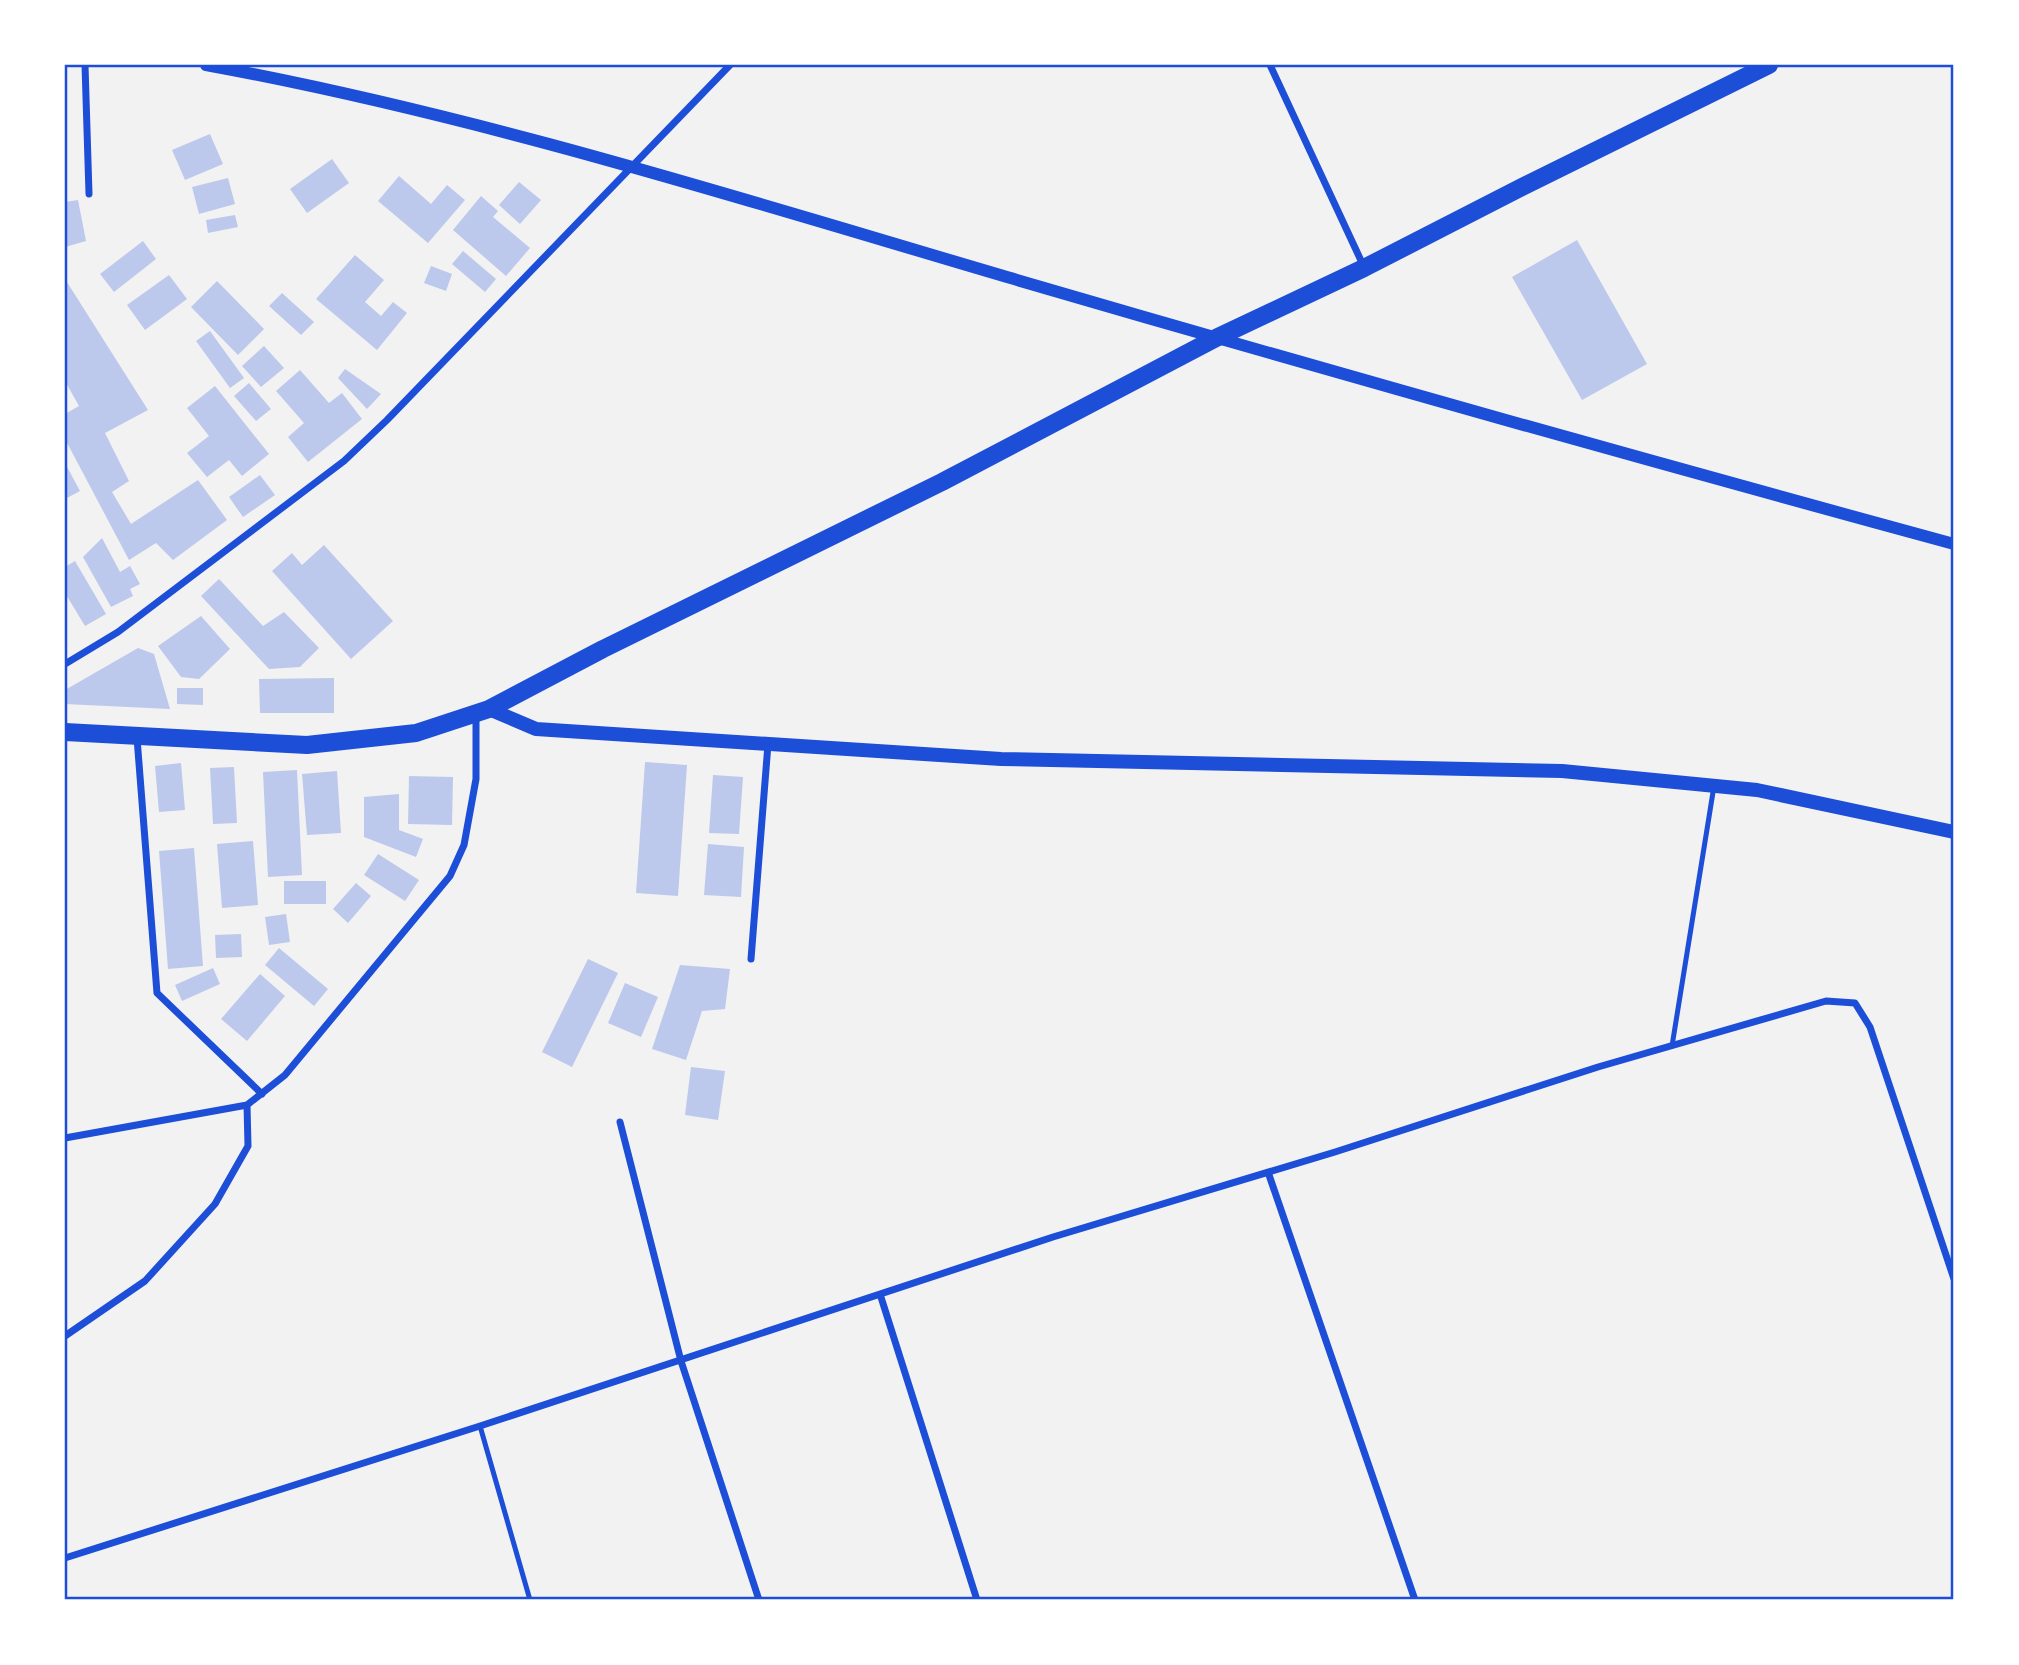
<svg xmlns="http://www.w3.org/2000/svg" width="2019" height="1665" font-family="Roboto,sans-serif">
<style>
.building{fill:#bdc9ec}
.lines{fill:none;stroke-linecap:round;stroke-linejoin:round}
.service{stroke:#1d4ed8;stroke-width:5}
.minor{stroke:#1d4ed8;stroke-width:7}
.tertiary{stroke:#1d4ed8;stroke-width:12}
.secondary{stroke:#1d4ed8;stroke-width:14}
.primary{stroke:#1d4ed8;stroke-width:18}
.neatline{fill:none;stroke:#1d4ed8;stroke-width:2.5}
</style>
<rect width="100%" height="100%" fill="#f2f2f2"/>
<path class="building" d="M210 134 223 164 185 180 172 150Z
M332 159 349 183 307 213 290 189Z
M399 176 431 204 447 185 465 200 428 243 378 201Z
M228 178 235 204 199 214 192 187Z
M519 182 541 200 520 224 499 205Z
M481 196 498 211 493 217 530 248 506 276 453 230Z
M78 200 86 241 65 247V202Z
M235 215 238 227 208 233 206 220Z
M1577 240 1647 364 1582 400 1512 277Z
M143 241 156 259 114 292 100 274Z
M463 251 496 279 485 292 452 264Z
M355 255 384 280 365 302 381 316 393 302 407 313 377 350 316 299Z
M431 266 452 274 446 291 424 283Z
M169 275 187 299 145 330 127 305Z
M65 279 148 410 105 433 129 481 112 492 131 524 198 480 227 520 173 560 156 543 129 560 65 439V414L79 406 65 381Z
M217 281 264 329 238 355 191 307Z
M282 293 314 322 301 335 269 306Z
M210 331 244 378 230 388 196 341Z
M264 346 284 368 261 387 242 366Z
M345 369 381 394 367 409 338 378Z
M300 370 329 403 342 393 362 419 308 462 288 437 304 423 276 391Z
M249 383 271 409 256 421 234 396Z
M215 386 269 454 242 476 229 460 207 477 187 453 209 436 187 408Z
M65 463 80 491 65 499Z
M260 475 275 495 243 517 229 497Z
M102 538 120 572 130 566 140 584 130 589 133 596 111 607 83 557Z
M324 545 393 621 351 659 272 571 292 553 302 565Z
M75 561 106 614 85 626 65 593V567Z
M219 579 263 626 284 612 319 648 300 667 269 669 201 596Z
M201 616 230 649 199 679 181 677 158 646Z
M138 648 154 654 170 709 65 704V690Z
M334 678V713H260L259 679Z
M177 688H203V705L177 704Z
M645 762 687 765 678 896 636 893Z
M181 763 185 810 159 812 155 766Z
M234 767 237 823 213 824 210 768Z
M297 770 302 875 268 877 263 772Z
M337 771 341 833 307 835 302 774Z
M713 775 743 777 739 834 709 833Z
M409 776 453 777 452 825 408 824Z
M399 794V830L423 839 416 857 364 837V797Z
M253 841 258 905 222 908 217 844Z
M708 844 744 847 741 897 704 895Z
M194 848 203 966 168 969 159 851Z
M378 854 419 880 405 901 364 875Z
M284 881H326V904H284Z
M356 883 371 896 348 923 333 909Z
M286 914 290 942 269 945 265 917Z
M241 934 242 957 216 958 215 935Z
M279 948 328 989 314 1006 265 965Z
M588 959 618 973 572 1067 542 1052Z
M680 965 730 969 725 1009 702 1011 686 1060 652 1049Z
M213 968 220 984 182 1001 175 985Z
M260 974 285 996 247 1041 221 1019Z
M625 983 658 997 641 1037 608 1023Z
M691 1067 725 1071 718 1120 685 1115Z"/>
<g class="lines">
<path class="service" d="M1672 1046 1714 786
M480 1426 530 1600"/>
<path class="minor" d="M85 65 89 194
M1270 65 1364 267
M65 664 118 632 344 461 387 420 730 65
M137 738 157 993 262 1094
M751 959 768 744
M620 1122 681 1361 759 1600
M65 1138 247 1105 285 1075 450 876 464 845 476 779V714
M1268 1172 1415 1600
M880 1294 977 1600
M65 1336 145 1281 215 1204 248 1146 247 1105
M65 1558 480 1426 1053 1237 1335 1152 1598 1067 1826 1001 1855 1003 1870 1027 1954 1279"/>
<path class="tertiary" d="M206 65C478 115 742 199 1007 277 1322 369 1638 458 1954 544"/>
<path class="secondary" d="M489 709 536 729 1001 759 1562 771 1757 790 1954 832"/>
<path class="primary" d="M65 732 307 745 416 733 489 709 603 649 942 482 1216 338 1364 268 1524 186 1769 65"/>
</g>
<rect width="2019" height="1665" fill="none" stroke="#ffffff" stroke-width="133"/>
<rect x="66" y="66" width="1886" height="1532" class="neatline"/>
</svg>
